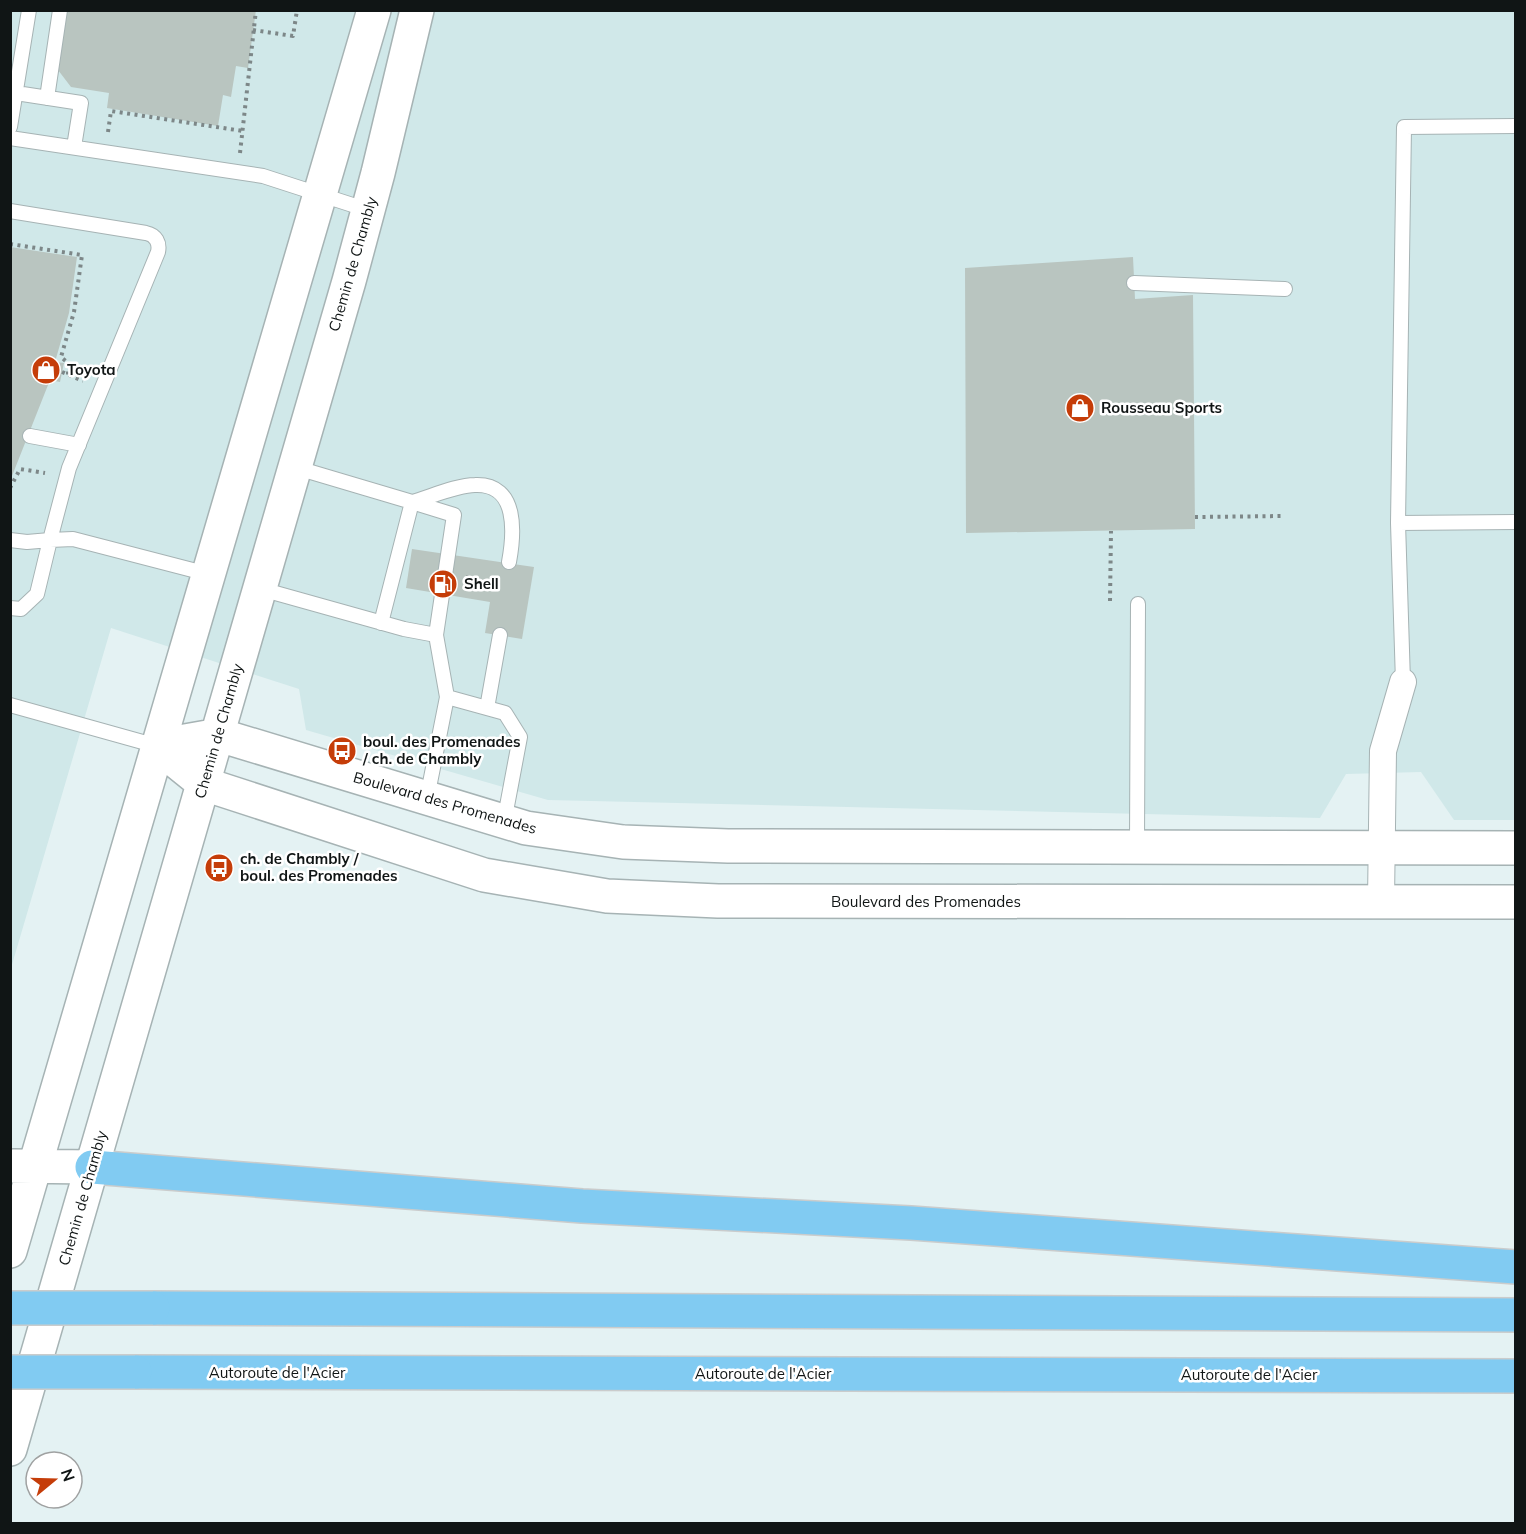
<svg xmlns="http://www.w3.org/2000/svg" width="1526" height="1534" font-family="Mulish,sans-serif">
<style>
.built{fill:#d0e8e9}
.building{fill:#b9c5c0}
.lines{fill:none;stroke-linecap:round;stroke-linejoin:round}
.service-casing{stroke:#a6b3b4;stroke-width:16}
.minor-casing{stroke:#a6b3b4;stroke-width:28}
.tertiary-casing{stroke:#a6b3b4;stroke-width:36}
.motorway-casing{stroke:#cacccc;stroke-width:36}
.path{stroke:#7d8788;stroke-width:4;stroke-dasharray:3 4.5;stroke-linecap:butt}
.service{stroke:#fff;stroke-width:14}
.minor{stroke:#fff;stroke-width:26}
.tertiary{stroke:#fff;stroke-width:33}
.motorway{stroke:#81cbf2;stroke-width:33}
.motorway-bridge-casing{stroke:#cacccc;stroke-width:36;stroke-linecap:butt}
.motorway-bridge{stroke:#81cbf2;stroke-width:33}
.labels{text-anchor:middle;stroke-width:5;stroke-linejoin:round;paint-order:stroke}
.street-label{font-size:15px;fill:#101515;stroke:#fff}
.poi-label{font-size:15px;font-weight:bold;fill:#101515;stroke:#fff;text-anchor:start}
</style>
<rect width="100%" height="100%" fill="#e4f2f3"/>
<path class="built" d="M11 11H1515V820H1454L1421 772 1346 774 1320 818 548 800 306 730 299 689 111 628 11 968Z"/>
<path class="building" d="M67 10H256L248 68 236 66 231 97 223 95 218 126 107 108 109 93 71 87 58 70Z
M10 247 77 257 69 313 55 362 64 363 60 382 50 380 10 481Z
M1133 257 1135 299 1193 295 1195 529 966 533 965 268Z
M412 549 534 567 522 639 485 633 490 602 406 588Z"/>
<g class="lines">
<g class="service-casing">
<path id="service" d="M16 93 81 103 74 147
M47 98 60 10
M10 127 29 10
M10 138 263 176 368 210
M10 211 146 233C156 235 160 243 158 252L69 468 50 540 73 539 208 574
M1134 283 1285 289
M30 436 79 445
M294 467 412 502 381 623
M412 502C430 497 457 485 475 485 519 483 514 535 509 562
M412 502 454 515 436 635
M1398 523 1516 522
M10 540 27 542 50 540 37 594 21 609 10 608
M261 589 404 629 436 635 447 697
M1403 682 1398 523 1404 127 1516 126
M10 705 157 746
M487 708 500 635
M427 798 447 697 505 713 520 737 504 822
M1137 845 1138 604"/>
</g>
<g class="minor-casing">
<path id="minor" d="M1381 901 1383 751 1403 682"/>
</g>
<g class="tertiary-casing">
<path id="tertiary" d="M157 746 204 784 484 875 607 896 718 901 1516 902
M157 746 219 735 526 828 623 842 728 846 1516 848
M13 1166 92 1167
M10 1251 374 10
M10 1449 349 281 378 173 417 10"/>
</g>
<g class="motorway-casing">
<path id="motorway" d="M92 1167 582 1206 911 1223 1516 1267
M153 1308 1516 1315
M135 1372 1516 1376"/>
</g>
<path class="path" d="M253 30 293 36 297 10
M108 132 111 111 243 131
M240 153 256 10
M10 244 82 255 74 312 61 357 68 363V375
M62 372 83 381
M10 488 20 469 45 473
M1195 517 1284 516
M466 577 480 580
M1110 601 1111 531"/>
<use href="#service" class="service"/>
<use href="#minor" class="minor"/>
<use href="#tertiary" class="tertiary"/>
<use href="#motorway" class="motorway"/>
<g class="motorway-bridge-casing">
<path id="motorway-bridge" d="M10 1308H153
M10 1372H135"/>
</g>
<use href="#motorway-bridge" class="motorway-bridge"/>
</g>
<defs>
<g id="shop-disc" transform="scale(1.5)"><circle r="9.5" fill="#c53d09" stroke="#fff"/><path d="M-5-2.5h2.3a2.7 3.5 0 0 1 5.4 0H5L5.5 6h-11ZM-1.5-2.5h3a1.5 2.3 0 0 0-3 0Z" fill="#fff"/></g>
<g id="fuel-disc" transform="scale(1.5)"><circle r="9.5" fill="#c53d09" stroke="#fff"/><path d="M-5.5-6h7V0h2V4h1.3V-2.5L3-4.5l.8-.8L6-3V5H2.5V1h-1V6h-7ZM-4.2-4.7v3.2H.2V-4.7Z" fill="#fff"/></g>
<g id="bus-disc" transform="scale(1.5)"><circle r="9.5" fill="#c53d09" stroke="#fff"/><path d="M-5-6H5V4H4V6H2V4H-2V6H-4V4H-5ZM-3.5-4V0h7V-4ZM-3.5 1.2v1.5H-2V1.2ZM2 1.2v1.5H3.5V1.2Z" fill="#fff"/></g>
</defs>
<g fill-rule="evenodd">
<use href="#shop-disc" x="46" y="370"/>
<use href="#shop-disc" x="1080" y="408"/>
<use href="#fuel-disc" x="443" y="584"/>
<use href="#bus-disc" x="342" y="751"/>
<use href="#bus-disc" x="219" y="868"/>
</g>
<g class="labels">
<g class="street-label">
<text transform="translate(353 264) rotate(-74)" y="5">Chemin de Chambly</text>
<text transform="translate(219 731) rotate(-74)" y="5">Chemin de Chambly</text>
<text transform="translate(445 803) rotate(16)" y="5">Boulevard des Promenades</text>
<text x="926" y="907">Boulevard des Promenades</text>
<text transform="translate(83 1198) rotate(-74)" y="5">Chemin de Chambly</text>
<text x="277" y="1378">Autoroute de l'Acier</text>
<text x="763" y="1379">Autoroute de l'Acier</text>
<text x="1249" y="1380">Autoroute de l'Acier</text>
</g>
<g class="poi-label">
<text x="67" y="375">Toyota</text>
<text x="1101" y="413">Rousseau Sports</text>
<text x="464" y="589">Shell</text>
<text x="363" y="747">boul. des Promenades<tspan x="363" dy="17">/ ch. de Chambly</tspan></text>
<text x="240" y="864">ch. de Chambly /<tspan x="240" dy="17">boul. des Promenades</tspan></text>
</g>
</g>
<rect width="1526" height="1534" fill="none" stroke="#101515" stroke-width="24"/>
<g transform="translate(54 1480) rotate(71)"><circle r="28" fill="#ffffff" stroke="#9fa1a1" stroke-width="1.5"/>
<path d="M0-4.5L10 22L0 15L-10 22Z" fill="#c53d09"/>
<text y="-9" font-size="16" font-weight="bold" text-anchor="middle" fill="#101515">N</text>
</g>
</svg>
